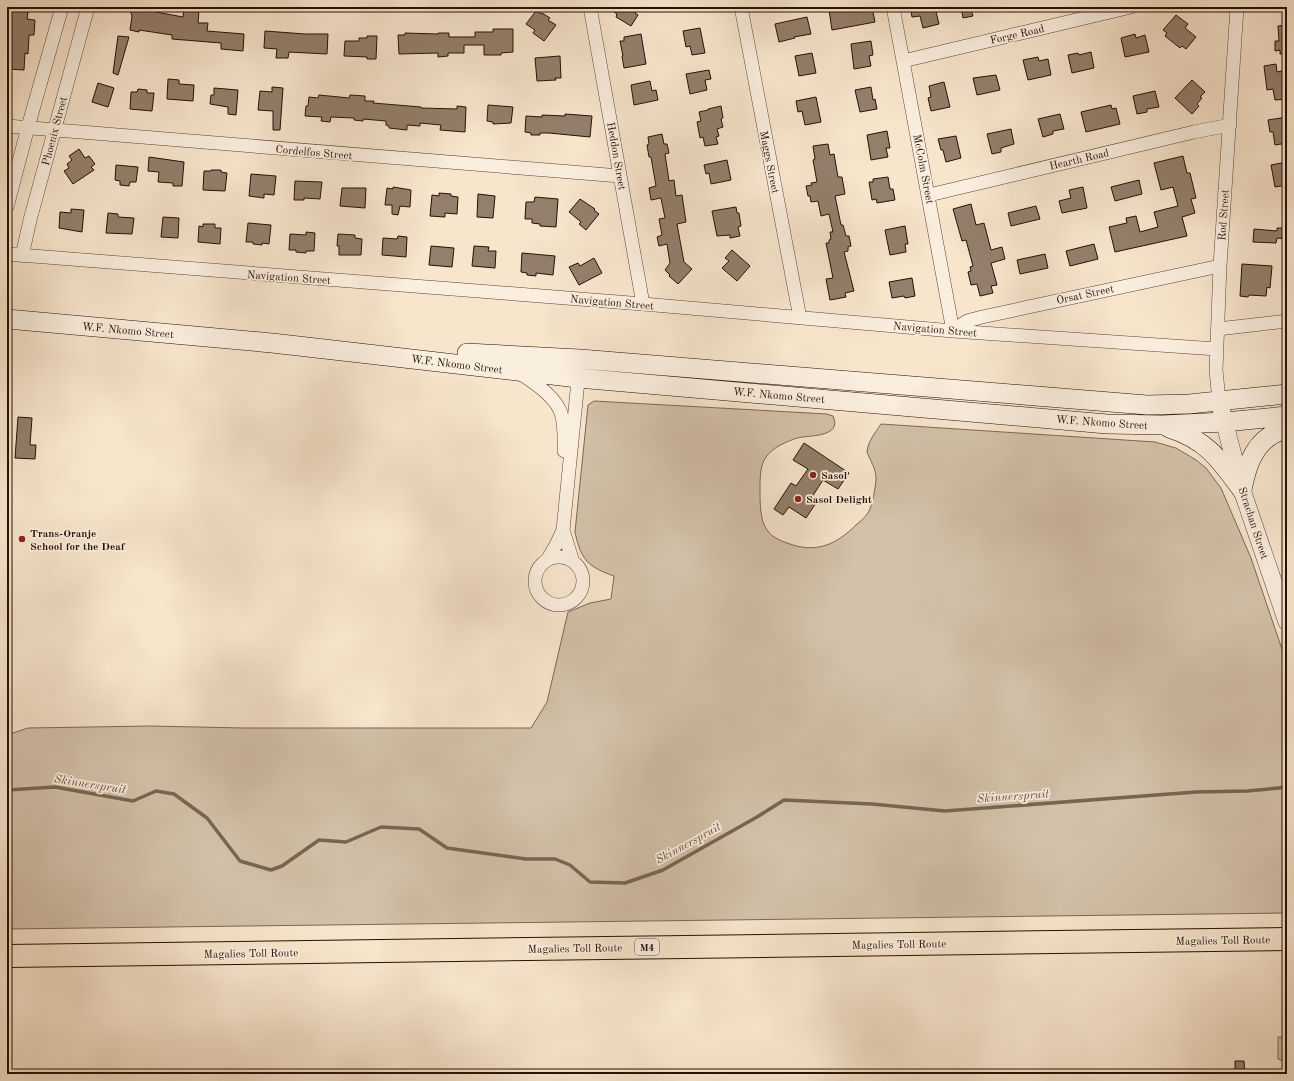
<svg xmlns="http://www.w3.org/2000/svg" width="1294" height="1081" font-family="'Old Standard TT',serif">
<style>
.green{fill:#d3c1aa;stroke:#7c6857}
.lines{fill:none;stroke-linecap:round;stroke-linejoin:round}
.stream{stroke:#796553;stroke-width:3.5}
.building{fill:#937f6c;stroke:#261004}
.minor-casing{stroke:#5a4536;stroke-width:14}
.tertiary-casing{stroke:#5a4536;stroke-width:18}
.secondary-casing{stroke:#261004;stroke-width:20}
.motorway-casing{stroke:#261004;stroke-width:24}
.minor{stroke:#faeede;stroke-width:13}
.tertiary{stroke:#faeede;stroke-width:17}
.secondary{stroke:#faeede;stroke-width:19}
.motorway{stroke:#f7e5cc;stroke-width:22}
.poi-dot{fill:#8f2418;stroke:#faeede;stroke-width:1.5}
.labels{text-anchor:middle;stroke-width:3.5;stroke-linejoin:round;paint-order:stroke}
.shield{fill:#faeede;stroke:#665345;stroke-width:1}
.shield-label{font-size:10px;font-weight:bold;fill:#261004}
.street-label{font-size:11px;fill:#261004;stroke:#faeede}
.poi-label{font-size:11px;font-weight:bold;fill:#261004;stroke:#faeede;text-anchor:start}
.water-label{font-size:12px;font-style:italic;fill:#644f3f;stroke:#faeede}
</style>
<rect width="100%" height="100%" fill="#f7e5cc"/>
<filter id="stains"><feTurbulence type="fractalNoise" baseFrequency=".005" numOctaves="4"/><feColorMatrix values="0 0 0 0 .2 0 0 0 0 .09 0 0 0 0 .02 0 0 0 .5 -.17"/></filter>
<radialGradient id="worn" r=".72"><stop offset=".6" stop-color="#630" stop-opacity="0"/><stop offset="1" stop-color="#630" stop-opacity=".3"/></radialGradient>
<path class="green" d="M594 401 827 414 833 416C843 438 808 435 797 438 786 442 773 447 766 457 760 465 760 479 760 489 760 500 760 512 763 522 768 535 774 538 787 543 816 554 836 545 857 524 861 521 865 517 868 513 872 507 876 486 876 478 876 469 870 460 867 452 868 441 875 433 881 424L1155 442 1176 448 1196 460 1206 468 1221 488 1251 558 1287 664V913L7 929V735L28 728 150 726 244 728H531L547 702 568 612 590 603 611 599 614 576C588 567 581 560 575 532L588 405Z
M1278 1037H1287V1062L1278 1059Z"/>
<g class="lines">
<path class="stream" d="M7 790 55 787 133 801 156 791 174 794 207 818 240 861 271 870 282 866 319 840 346 842 381 827 419 829 447 848 526 859H555L570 865 590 882 625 883 663 870 757 817 784 800 872 804 945 811 1196 792 1247 791 1279 788 1287 786"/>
</g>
<path class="building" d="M129 7H154L156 12 183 17 184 9 199 10 198 23H208L207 31 244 34 243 51 221 49V43L172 39V35L139 30V32L130 30 132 16Z
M607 7H639L635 13 638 15 631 26 616 17 617 14Z
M847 7H872L875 22 832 30 829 10Z
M910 7H940L941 11 936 12 939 24 923 28 920 16 912 17Z
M961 7H970L973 16 963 18Z
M9 9 28 12 27 19 35 20 34 35H29L28 54 25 53 24 70 7 69V31Z
M536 11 541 14 542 13 550 18 548 20 556 25 544 41 533 33 535 30 526 24Z
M1176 15 1188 24 1185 28 1196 37 1186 49 1182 46 1180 48 1165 36 1167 33 1163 30Z
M807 17 811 34 794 37 795 38 779 42 775 24Z
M1287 25V54H1280V50L1275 51V41H1279L1278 26Z
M700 28 705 53 692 55 690 46 686 47 683 31Z
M493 29H513V52L501 53V55H484V45H464V53H448V56L438 57V53L399 54 398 35H405V33L438 34V33H449V37H475V32H493Z
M265 31 305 34H328L327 54 289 52 288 58H276L277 49 264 48Z
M641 34 646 64 624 68 622 56H623L620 41H624V37Z
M1135 34 1136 38 1145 35 1149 52 1125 57 1121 38Z
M118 36 129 37 118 75 113 73Z
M367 36H377L376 59H367V57L344 56 345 41H359V38H367Z
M871 41 873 55 869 56 871 66 854 69 851 44Z
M1091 52 1094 68 1072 73 1068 55 1078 53 1079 55Z
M812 53 816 73 799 76 795 56Z
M560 56 561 78H555L556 80 537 81 535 58Z
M1038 57 1039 61 1048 59 1051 75 1028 80 1023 60Z
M1276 64 1277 72 1287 70V99L1275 100 1273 89 1267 90 1264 66Z
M709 70 711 79 705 80 707 90 690 94 686 74Z
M996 75 1000 90 977 95 973 78Z
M168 79 179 80V84L194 85 193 101 167 99Z
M1192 80 1205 92 1200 97 1202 98 1197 104 1199 106 1192 114 1175 98Z
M650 81 652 91 656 90 658 100 634 105 631 85Z
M944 82 950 107 931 111 928 98 931 97 929 86Z
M98 83 114 88 108 107 92 102Z
M272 87 283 88 280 130H273V111L258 110 260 91 272 92Z
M871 87 873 100 875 99 877 109 860 112 855 90Z
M214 88 238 90 236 115 228 114V107L210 104 211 95H214Z
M138 89 147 90V93H154L152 111 130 109 131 92H137Z
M1155 91 1159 107 1147 109V112L1137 114 1133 96Z
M319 95 349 98 350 95 365 96V101H374L373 103 421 107V108L457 109V106L466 107 465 132 440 130 441 125 420 123V126L407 125V130L389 128V126L386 125V121L363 119V121L354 120V118L331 117 330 122 321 121 322 117 305 116 306 106H308L309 97 318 98Z
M816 97 821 122 805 125 802 111 798 112 796 101Z
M488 105 513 107 511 123 493 124V122L487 121Z
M1111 105 1112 109 1116 108 1120 124 1086 132 1081 112Z
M721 106 723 118 721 119 723 127 717 129 719 136 716 137 718 144 705 146 703 137 700 138 697 122 701 121 699 112 708 110V109Z
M565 114 592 116 590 137 549 133H540V135H531V133L525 132 526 116 542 117V115L565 116Z
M1060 114 1064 129 1053 131V134L1043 137 1038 119Z
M1287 117V143L1275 145 1273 132H1270L1268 120Z
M1011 129 1014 144 1001 148V152L992 154 987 134Z
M887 131 890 148H886L888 157 871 160 867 135Z
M662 134 664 144H667L669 153 665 154 669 181 674 180 676 196 682 195 686 222 677 224 684 262 692 269 678 284 669 276 670 275 665 270 670 263 667 244 659 246 657 237 662 235 659 219 665 218 661 198 651 200 649 188 656 186 651 157H649L647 145 649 144 648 137Z
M956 136 961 158 946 162 943 150H941L938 139Z
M828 144 830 155 834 154 838 177H842L845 194 835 196 841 225H843L846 236H849L851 246 848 247V251L844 252 854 291 845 293 846 297 830 300 826 279 833 278 826 243H829V240L831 239 830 232H833L829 214 821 216 818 201 811 202 810 196H808L806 186 812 185 811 183 817 182 813 160 815 159 813 146Z
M79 149 85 158 89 156 95 164 91 167 94 170 73 184 64 171 69 168 67 164 72 160 69 156Z
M1183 156 1187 173H1190L1196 198 1191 199 1195 213 1182 217 1187 236 1115 252 1109 227 1127 223 1126 218 1136 216 1140 232 1158 227 1154 212 1178 206 1173 187 1161 190 1154 163Z
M149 157 184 162 182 186H173V183L158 182 159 172 148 171Z
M727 160 731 180 711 184 709 173 706 174 704 165Z
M1287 162V185L1275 187 1271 165Z
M116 165 138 167 136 182H130L129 186 120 185V181L115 180Z
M211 170H221V172L227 173 225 191 203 190 204 171H211Z
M251 174 276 176 274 195 264 194V198L249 196Z
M888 177 890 189H893L895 200 877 203 876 199 872 200 869 182H873V179Z
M1139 180 1142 194 1115 201 1111 187Z
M295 181 322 182 320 199 304 198V200H294Z
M393 187 411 190 410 207 400 206 398 215 392 214V205H385L387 188 393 189Z
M1083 187 1087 208 1062 213 1059 201 1071 198 1069 190Z
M342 188H366L365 208 340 206Z
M439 193 451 194V196L458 197 457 214 445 213V217L430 216 432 195 439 196Z
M478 194 495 196 493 218 477 217Z
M535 197 558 199 556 227 540 226V224L532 223V219H525L526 202H534Z
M580 199 595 209 594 210 599 214 586 230 579 224 581 222 569 212Z
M971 204 976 225 984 223 991 250 1002 247 1005 259 991 263 997 285 991 286 993 293 980 296 977 284 971 285 968 272 971 271 970 267 973 266 966 240 962 241 953 209Z
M1036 206 1040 219 1011 226 1008 213Z
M736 207 737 213H739L741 226 738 227 740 236 730 238V235L717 236 712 211Z
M71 209 84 210 82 232 59 228 60 212 71 213Z
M108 213 118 214V217L134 218 132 234 106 233Z
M163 217 179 218 178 238 161 237Z
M248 223 271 225 269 244 262 243V245L253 244V242H246Z
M203 224H215V228H221L220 244 198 242 199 226 203 227Z
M905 226 908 244H905L906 252 890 255 885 230Z
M1277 228H1287V239L1277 238 1276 243 1253 242 1254 229 1277 231Z
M306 232 315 233 314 251H306V253L296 252V250H289L290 234 306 235Z
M338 234 355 235V238L362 239 361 255H339V246H337Z
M398 236 407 237 406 257 382 255 383 238 397 239Z
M1094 244 1098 259 1070 266 1066 251Z
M431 246 454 248 452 267 429 265Z
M474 246 489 247 488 251H496L495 268 472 266Z
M732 250 750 266 737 281 722 268 729 261 725 258Z
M522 253 555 256 553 275 536 273V276L527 275V273L521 272Z
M1045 254 1048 268 1020 274 1017 260Z
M594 258 602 273 579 285 569 267 578 263 580 266Z
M1242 264 1272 266 1270 288 1267 287 1266 296 1249 295 1248 297 1240 296Z
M912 278 915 296 905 298 904 296 892 298 889 282Z
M18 417 32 418 30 445H36L35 459 15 458Z
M804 443 849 473 838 489 823 480 812 497 818 500 806 518 789 507 783 515 774 509 791 483 796 486 808 469 793 460Z
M1235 1061H1244L1245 1074H1235Z"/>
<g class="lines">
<g class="minor-casing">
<path id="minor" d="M590 7 643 304
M741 7 800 318
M893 7 953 331 967 321 982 317 1220 266
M903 61 1131 7
M7 126 620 176
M929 195 1194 132 1230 125
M7 207 28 127 62 7
M7 254 643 304 953 331 1217 349
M22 256 30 220 88 7
M1218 329 1287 321
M519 373C534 382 555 396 561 413 565 425 564 439 564 451
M1219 401 1216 370 1220 266 1237 7
M563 530 573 562
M535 581a24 24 0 1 1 48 0a24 24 0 1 1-48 0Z
M547 560 556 545 563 530 579 371"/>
</g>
<g class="tertiary-casing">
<path id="tertiary" d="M1219 401 1242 490 1287 622"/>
</g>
<g class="secondary-casing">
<path id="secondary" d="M7 319 272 343 578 378 1107 424 1162 425 1225 422 1287 416
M467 353 580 359 1147 405 1189 404 1287 394
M1169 428C1207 440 1220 460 1242 490
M1242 490C1247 463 1256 436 1287 429"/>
</g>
<g class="motorway-casing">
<path id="motorway" d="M7 956 1287 939"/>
</g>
<use href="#minor" class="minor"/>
<use href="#tertiary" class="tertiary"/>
<use href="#secondary" class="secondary"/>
<use href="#motorway" class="motorway"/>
</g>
<g class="poi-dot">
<circle cx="813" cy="475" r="4"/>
<circle cx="798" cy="499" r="4"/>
<circle cx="22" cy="539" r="4"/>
</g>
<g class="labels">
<rect class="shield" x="635" y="939" width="24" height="16" rx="3"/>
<g class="shield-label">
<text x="647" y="951">M4</text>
</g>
<g class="street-label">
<text transform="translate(1017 34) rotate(-13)" y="4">Forge Road</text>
<text transform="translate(54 131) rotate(-75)" y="4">Phoenix Street</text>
<text transform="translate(314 152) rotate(5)" y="4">Cordelfos Street</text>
<text transform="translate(617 156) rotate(80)" y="4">Heddon Street</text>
<text transform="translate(1079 159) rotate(-13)" y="4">Hearth Road</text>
<text transform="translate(770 162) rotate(79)" y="4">Maggs Street</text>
<text transform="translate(924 169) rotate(79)" y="4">McColm Street</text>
<text transform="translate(1223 215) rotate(-86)" y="4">Rod Street</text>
<text transform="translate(289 277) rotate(4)" y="4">Navigation Street</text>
<text transform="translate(1085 294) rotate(-12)" y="4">Orsat Street</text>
<text transform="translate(612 302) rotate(5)" y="4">Navigation Street</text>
<text transform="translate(935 329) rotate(5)" y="4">Navigation Street</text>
<text transform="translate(128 330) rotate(5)" y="4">W.F. Nkomo Street</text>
<text transform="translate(457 364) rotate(7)" y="4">W.F. Nkomo Street</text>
<text transform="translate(779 395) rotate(5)" y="4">W.F. Nkomo Street</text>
<text transform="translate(1102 422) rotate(4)" y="4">W.F. Nkomo Street</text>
<text transform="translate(1254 523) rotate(72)" y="4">Strachan Street</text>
<text transform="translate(1223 940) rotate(-1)" y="4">Magalies Toll Route</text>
<text transform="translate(899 944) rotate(-1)" y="4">Magalies Toll Route</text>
<text transform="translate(575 948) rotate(-1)" y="4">Magalies Toll Route</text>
<text transform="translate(251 953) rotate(-1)" y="4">Magalies Toll Route</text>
</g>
<g class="poi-label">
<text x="821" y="479">Sasol</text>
<text x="806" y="503">Sasol Delight</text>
<text x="30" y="537">Trans-Oranje<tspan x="30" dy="13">School for the Deaf</tspan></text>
</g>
<g class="water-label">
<text transform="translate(90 784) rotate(9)" y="4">Skinnerspruit</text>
<text transform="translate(1013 796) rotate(-4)" y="4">Skinnerspruit</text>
<text transform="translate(688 843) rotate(-29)" y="4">Skinnerspruit</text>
</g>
</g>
<rect width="1294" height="1081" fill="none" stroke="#f7e5cc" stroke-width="24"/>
<rect x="8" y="8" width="1278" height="1065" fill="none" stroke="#261004" stroke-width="2"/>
<rect x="12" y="12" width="1270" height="1057" fill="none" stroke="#261004"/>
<rect width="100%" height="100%" filter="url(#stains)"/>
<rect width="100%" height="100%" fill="url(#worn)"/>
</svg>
